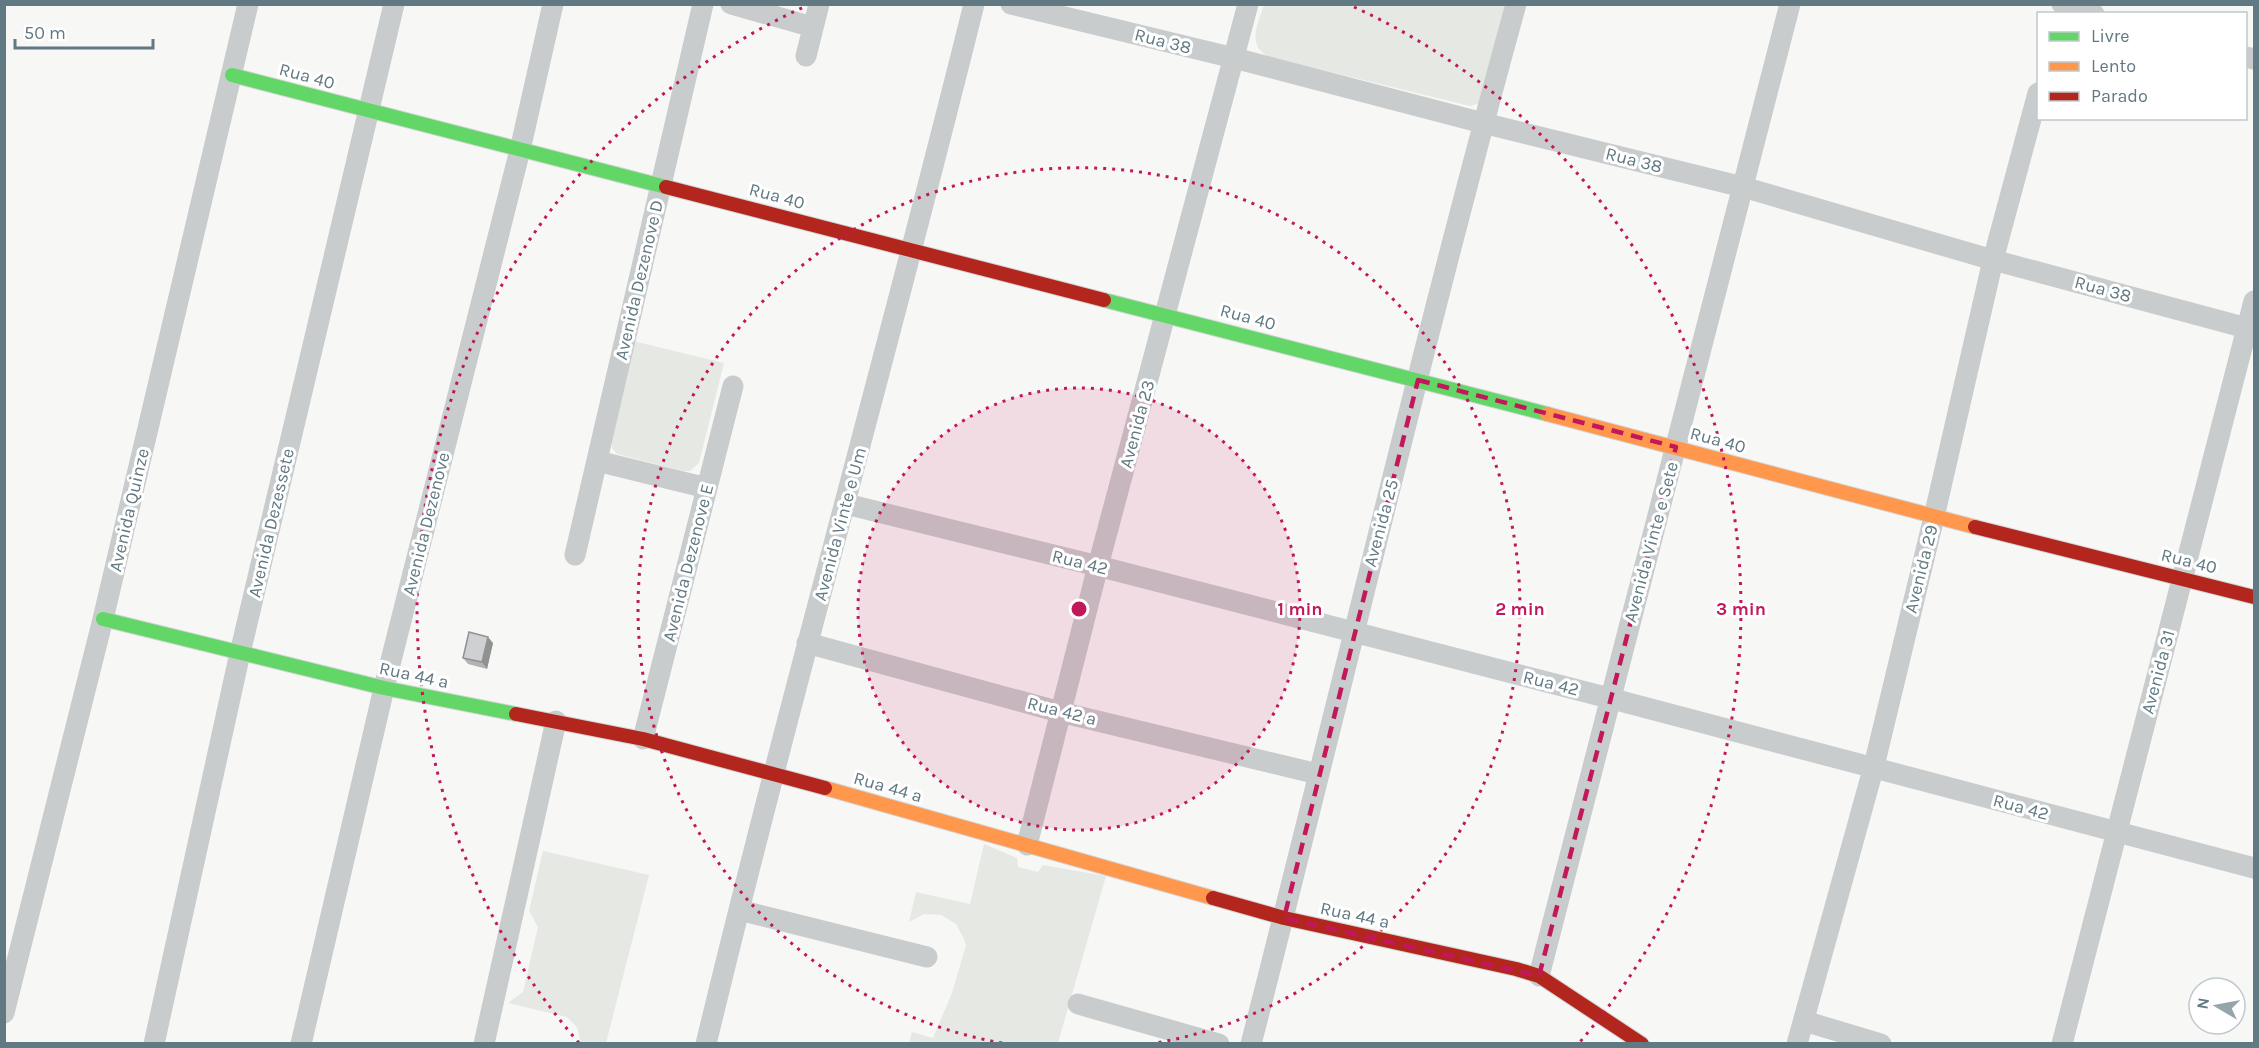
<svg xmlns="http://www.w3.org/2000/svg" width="2259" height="1048" font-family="Karla,sans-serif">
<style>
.green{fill:#e6e9e3}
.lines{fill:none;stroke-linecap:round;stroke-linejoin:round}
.fast-casing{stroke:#d4d5d6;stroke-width:16}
.slow-casing{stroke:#d4d5d6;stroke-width:16}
.jam-casing{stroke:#d4d5d6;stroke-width:16}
.street{stroke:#c9cccc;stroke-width:21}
.fast{stroke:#63d668;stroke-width:14}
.slow{stroke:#ff974d;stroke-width:14}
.jam{stroke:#b3261e;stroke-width:14}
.wall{fill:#b1b3b4}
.shaded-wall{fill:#909292}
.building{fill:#ced0d1;stroke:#909292;stroke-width:1.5}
.marked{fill:none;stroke:#c2185b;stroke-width:4.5;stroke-dasharray:12 8;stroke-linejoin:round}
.ring{fill:none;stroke:#c2185b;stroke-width:3;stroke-dasharray:3 6}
.labels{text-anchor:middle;stroke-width:6;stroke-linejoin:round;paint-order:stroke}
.street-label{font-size:18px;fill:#617982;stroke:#fff}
.centre{fill:#c2185b;stroke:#fff;stroke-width:3}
.ring-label{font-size:18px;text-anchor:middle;font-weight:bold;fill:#c2185b;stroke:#fff;stroke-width:6;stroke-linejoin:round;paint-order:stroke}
</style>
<rect width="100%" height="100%" fill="#f7f7f6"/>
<path class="green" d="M1264 5H1508L1480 103 1470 106 1269 57C1246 45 1258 24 1264 5Z
M633 341 724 363 699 463 690 471H683L617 454 612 448 611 440Z
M984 844 1017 858 1018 867 1038 872 1043 865 1106 876 1058 1043 909 1044 912 1032 933 1038 952 993 966 945 964 939 956 924 941 915 924 914 909 922 916 892 970 904Z
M543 851 649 875 606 1043H581L577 1027 567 1017 508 1003 523 992 538 927 529 911Z"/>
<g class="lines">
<g class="fast-casing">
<path id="fast" d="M232 75 666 187
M1104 300 1547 414
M103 619 384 688 516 714"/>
</g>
<g class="slow-casing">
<path id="slow" d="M1547 414 1975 527
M825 788 1213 898"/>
</g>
<g class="jam-casing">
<path id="jam" d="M666 187 1104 300
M1975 527 2254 597
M516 714 643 739 825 788
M1213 898 1284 918 1516 969 1539 976 1642 1044"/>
</g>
<path class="street" d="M731 4 813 27
M1011 4 1234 58 1483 123 1743 187 1993 260 2254 330
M2062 4 2094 14
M806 56 819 4
M2246 57 2254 59
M597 461 707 488
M846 504 1098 566 1609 698 2254 868
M575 555 703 4
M807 643 1060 712 1318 774
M643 739 733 386
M1027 845 1098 566 1248 4
M739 910 927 957
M1539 976 1790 4
M1078 1004 1219 1044
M4 1013 103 619 248 4
M1804 1021 1881 1044
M154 1044 240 653 394 4
M301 1044 384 688 520 150 553 4
M484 1044 556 721
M706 1044C790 696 888 352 974 4
M1251 1044C1340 697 1421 349 1516 4
M1797 1044 1874 766 1934 517 1993 260 2038 93
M2062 1044 2254 301"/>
<use href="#fast" class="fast"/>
<use href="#slow" class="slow"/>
<use href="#jam" class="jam"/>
</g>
<path class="wall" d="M493 643 487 669 468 664 463 658Z"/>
<path class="shaded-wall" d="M488 637 493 643 487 669 482 662Z"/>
<path class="building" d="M469 632 488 637 482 662 463 658Z"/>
<path class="marked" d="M1418 380 1676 447 1539 976 1284 918Z"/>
<circle cx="1079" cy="609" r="221" fill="#c2185b" fill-opacity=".12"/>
<g class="ring">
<circle cx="1079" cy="609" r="221"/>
<path d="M1002 1043A441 441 0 1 1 1156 1043"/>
<path d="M579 1043A662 662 0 0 1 804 7M1354 7A662 662 0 0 1 1579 1043"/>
</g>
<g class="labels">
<g class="street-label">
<text transform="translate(1163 41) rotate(14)" y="6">Rua 38</text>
<text transform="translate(307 76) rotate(15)" y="6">Rua 40</text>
<text transform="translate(1634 160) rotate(14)" y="6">Rua 38</text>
<text transform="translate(777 196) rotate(15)" y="6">Rua 40</text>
<text transform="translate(639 280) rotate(-77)" y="6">Avenida Dezenove D</text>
<text transform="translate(2103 289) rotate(15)" y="6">Rua 38</text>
<text transform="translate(1248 317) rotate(15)" y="6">Rua 40</text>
<text transform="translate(1137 424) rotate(-75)" y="6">Avenida 23</text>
<text transform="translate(1718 440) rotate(15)" y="6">Rua 40</text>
<text transform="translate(129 510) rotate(-77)" y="6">Avenida Quinze</text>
<text transform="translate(271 523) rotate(-77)" y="6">Avenida Dezessete</text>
<text transform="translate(1381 523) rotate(-75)" y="6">Avenida 25</text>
<text transform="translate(426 524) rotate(-76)" y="6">Avenida Dezenove</text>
<text transform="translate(840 524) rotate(-75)" y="6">Avenida Vinte e Um</text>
<text transform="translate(1651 542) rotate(-75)" y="6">Avenida Vinte e Sete</text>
<text transform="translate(2189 561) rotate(14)" y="6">Rua 40</text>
<text transform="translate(1080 562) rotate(14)" y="6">Rua 42</text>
<text transform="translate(688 563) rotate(-76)" y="6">Avenida Dezenove E</text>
<text transform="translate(1921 569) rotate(-76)" y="6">Avenida 29</text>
<text transform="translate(2158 672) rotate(-75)" y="6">Avenida 31</text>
<text transform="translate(414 675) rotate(12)" y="6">Rua 44 a</text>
<text transform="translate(1551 683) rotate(14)" y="6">Rua 42</text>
<text transform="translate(1062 711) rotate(14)" y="6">Rua 42 a</text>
<text transform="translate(888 787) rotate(16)" y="6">Rua 44 a</text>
<text transform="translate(2021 807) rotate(15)" y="6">Rua 42</text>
<text transform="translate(1355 915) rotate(12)" y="6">Rua 44 a</text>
</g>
</g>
<circle cx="1079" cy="609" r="9" class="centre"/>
<g class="ring-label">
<text x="1300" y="615">1 min</text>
<text x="1520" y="615">2 min</text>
<text x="1741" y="615">3 min</text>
</g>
<rect width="2259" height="1048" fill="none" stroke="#617982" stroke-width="12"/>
<rect x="2037" y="12" width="210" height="108" fill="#ffffff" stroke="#c0c9cd" stroke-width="1.5"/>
<rect x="2049" y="32" width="30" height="9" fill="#63d668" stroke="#c0c9cd" stroke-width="1.5"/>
<text x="2091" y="42" font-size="18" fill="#617982">Livre</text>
<rect x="2049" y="62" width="30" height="9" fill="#ff974d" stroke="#c0c9cd" stroke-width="1.5"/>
<text x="2091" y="72" font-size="18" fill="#617982">Lento</text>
<rect x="2049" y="92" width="30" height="9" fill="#b3261e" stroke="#c0c9cd" stroke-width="1.5"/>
<text x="2091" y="102" font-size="18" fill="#617982">Parado</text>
<g transform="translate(2217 1006) rotate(280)"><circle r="28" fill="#ffffff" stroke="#c0c9cd" stroke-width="1.5"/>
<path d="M0-4.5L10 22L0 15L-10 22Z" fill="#96a5ab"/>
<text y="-9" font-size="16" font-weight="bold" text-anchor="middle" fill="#617982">N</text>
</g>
<path d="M15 39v9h138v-9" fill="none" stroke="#617982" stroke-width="3"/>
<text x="24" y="39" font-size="18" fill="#617982" stroke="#ffffff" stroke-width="4.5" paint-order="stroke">50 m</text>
</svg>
